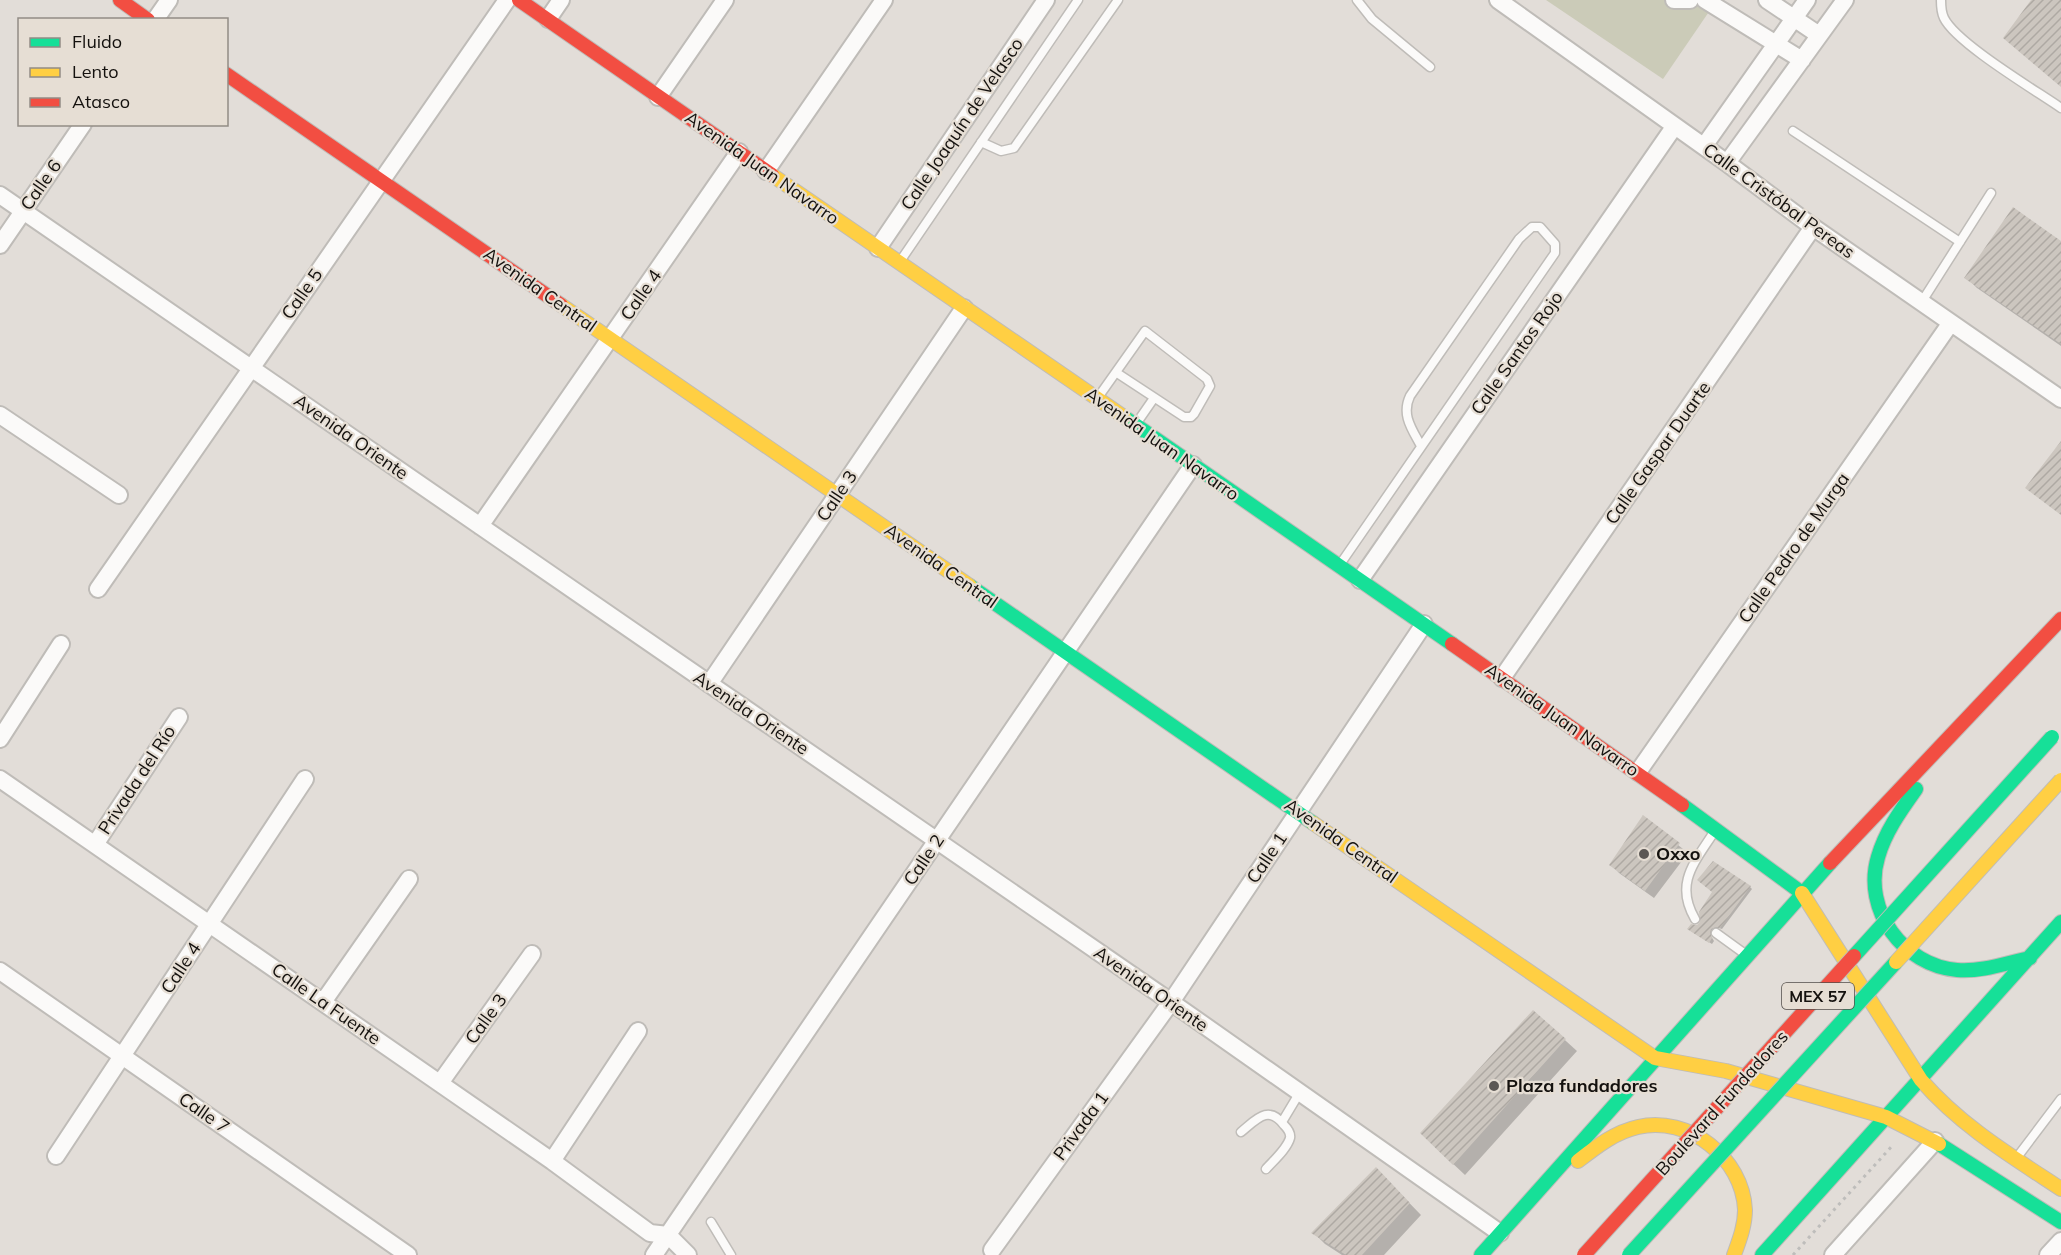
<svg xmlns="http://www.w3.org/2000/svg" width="2061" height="1255" font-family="Mulish,sans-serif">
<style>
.grass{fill:#cbcbb8}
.shadow{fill:#0003}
.building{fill:url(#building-hatch)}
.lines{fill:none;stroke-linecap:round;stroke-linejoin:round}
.lane-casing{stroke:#bfbcb8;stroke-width:11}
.street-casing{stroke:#bfbcb8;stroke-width:20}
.fast-casing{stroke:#bfbcb8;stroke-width:16}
.slow-casing{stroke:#bfbcb8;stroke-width:16}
.jam-casing{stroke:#bfbcb8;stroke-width:16}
.path{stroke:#bebdbb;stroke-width:3;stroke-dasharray:3 4.5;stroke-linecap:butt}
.lane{stroke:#fbfaf9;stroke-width:8}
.street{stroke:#fbfaf9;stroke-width:16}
.fast{stroke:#16e098;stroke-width:14}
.slow{stroke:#ffcf43;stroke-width:14}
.jam{stroke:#f24e42;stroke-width:14}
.fast-bridge-casing{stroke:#bfbcb8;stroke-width:16;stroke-linecap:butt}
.slow-bridge-casing{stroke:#bfbcb8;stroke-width:16;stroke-linecap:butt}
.jam-bridge-casing{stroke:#bfbcb8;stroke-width:16;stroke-linecap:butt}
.fast-bridge{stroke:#16e098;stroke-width:14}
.slow-bridge{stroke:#ffcf43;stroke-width:14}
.jam-bridge{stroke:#f24e42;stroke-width:14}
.poi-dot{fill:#5c5855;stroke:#e6ded4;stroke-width:2}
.labels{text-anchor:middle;stroke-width:4.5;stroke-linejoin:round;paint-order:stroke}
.shield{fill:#e6ded4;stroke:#534e49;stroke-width:1.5}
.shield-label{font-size:16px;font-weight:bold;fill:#14110e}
.street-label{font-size:18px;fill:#14110e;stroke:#e6ded4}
.poi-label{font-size:18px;font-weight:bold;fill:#14110e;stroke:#e6ded4;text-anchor:start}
</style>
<defs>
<pattern id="building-hatch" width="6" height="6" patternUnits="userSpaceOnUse" patternTransform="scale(1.5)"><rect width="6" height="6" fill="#ccc6bf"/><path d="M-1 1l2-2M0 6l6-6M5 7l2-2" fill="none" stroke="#aea9a3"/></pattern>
</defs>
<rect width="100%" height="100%" fill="#e2ddd8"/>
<path class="grass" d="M1546 0H1717L1663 79Z"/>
<path class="shadow" d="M2061 243V346L1977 288 1966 277Z
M1643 817 1688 853 1654 898 1619 873 1611 864Z
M1750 887 1752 889 1722 929 1719 928 1713 931 1711 936 1714 941 1712 944 1691 931Z
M1534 1012 1577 1051 1465 1175 1433 1145Z
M1388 1181 1421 1215 1384 1255H1342L1325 1244 1314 1233Z"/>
<path class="building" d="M2031 0H2061V87L2003 38Z
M2013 207 2061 241V344L1964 278Z
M2061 441V515L2025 488Z
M1643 815 1680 843 1645 891 1609 865Z
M1713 861 1751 886 1720 928 1716 927 1711 929 1710 933 1712 938 1709 943 1687 929 1691 924 1697 925 1700 922 1699 912 1712 892 1697 880Z
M1533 1010 1566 1039 1453 1165 1420 1133Z
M1376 1167 1410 1203 1362 1255H1346L1311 1233Z"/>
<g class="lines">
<g class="lane-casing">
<path id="lane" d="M1357 0 1372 19 1430 67
M1941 0C1941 6 1941 12 1944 18 1956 43 2035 90 2061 108
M1793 131 1960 242
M981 142 1001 151 1014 148 1118 0
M901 260 1078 0
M1921 303 1991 193
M1099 396 1145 331 1207 379 1210 386 1194 414 1191 417H1184L1117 373
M1136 424 1154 398
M1341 563 1555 253V244L1540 227H1532L1519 239 1410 396C1401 415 1412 429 1421 446
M1695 919C1674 883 1695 862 1714 832
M1716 933 1745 954
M1282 1122 1300 1092
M1241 1132C1256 1120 1268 1104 1284 1125 1288 1129 1291 1133 1290 1138 1287 1149 1273 1161 1266 1169
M2018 1156 2061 1099
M711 1222 731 1255"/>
</g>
<g class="street-casing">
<path id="street" d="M1498 0 1727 163 1813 227 2061 399
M1674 0H1690
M1705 0 1802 60
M1767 0 1819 35
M548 19 561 0
M155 20 169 0
M658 97 725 0
M1704 146 1807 0
M1727 163 1845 0
M766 171 884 0
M0 195 1171 1002 1500 1233
M0 245 83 124
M878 248 1046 0
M0 415 119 495
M480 526 739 152
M1360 580 1674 127
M98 589 507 0
M1502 678 1813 227
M709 684 964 308
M0 739 61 644
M1638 772 1950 324
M0 779 552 1161 650 1233 668 1235 688 1255
M96 843 179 717
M0 971 408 1255
M323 1002 409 879
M440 1083 532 954
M56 1156 305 779
M552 1161 638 1031
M992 1250 1171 1002 1424 624
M654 1255 1193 465
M1833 1255 1935 1141
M2048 1255 2061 1241"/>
</g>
<g class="fast-casing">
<path id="fast" d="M1124 417 1452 644
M970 586 1313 823
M1916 789C1901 810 1885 832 1878 857 1862 910 1904 966 1957 970 1982 972 2006 963 2030 958
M1682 805 1802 893
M1939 1144 2061 1222
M1481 1255 1830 863
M1762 1255 2061 922"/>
</g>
<g class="slow-casing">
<path id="slow" d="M772 175 1124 417
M561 305 970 586
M1313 823 1655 1058
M1802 893 1921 1080C1961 1126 2011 1156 2061 1189
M1655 1058 1726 1071 1886 1117 1939 1144
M1578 1161C1596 1147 1615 1132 1638 1127 1688 1115 1743 1158 1745 1210 1745 1226 1739 1241 1734 1255"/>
</g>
<g class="jam-casing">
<path id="jam" d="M120 0 148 20
M519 0 772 175
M226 74 561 305
M1452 644 1682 805
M1830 863 2061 619"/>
</g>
<path class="path" d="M1793 1255 1893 1145"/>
<use href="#lane" class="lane"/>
<use href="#street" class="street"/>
<use href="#fast" class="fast"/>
<use href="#slow" class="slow"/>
<use href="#jam" class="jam"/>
<g class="fast-bridge-casing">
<path id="fast-bridge" d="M1854 956 2052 737
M1629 1255 1896 962"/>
</g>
<g class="slow-bridge-casing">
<path id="slow-bridge" d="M1896 962 2061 780"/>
</g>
<g class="jam-bridge-casing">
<path id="jam-bridge" d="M1584 1255 1854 956"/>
</g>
<use href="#fast-bridge" class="fast-bridge"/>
<use href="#slow-bridge" class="slow-bridge"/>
<use href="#jam-bridge" class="jam-bridge"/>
</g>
<g class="poi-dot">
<circle cx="1644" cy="854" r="6"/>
<circle cx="1494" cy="1086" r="6"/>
</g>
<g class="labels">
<rect class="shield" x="1782" y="983" width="72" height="26" rx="4.5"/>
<g class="shield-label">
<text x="1818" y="1002">MEX 57</text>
</g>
<g class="street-label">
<text transform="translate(962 124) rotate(-56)" y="6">Calle Joaquín de Velasco</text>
<text transform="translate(762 168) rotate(35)" y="6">Avenida Juan Navarro</text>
<text transform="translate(41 185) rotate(-55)" y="6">Calle 6</text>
<text transform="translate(1779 201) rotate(36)" y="6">Calle Cristóbal Pereas</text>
<text transform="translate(540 290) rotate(35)" y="6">Avenida Central</text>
<text transform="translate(302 294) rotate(-55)" y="6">Calle 5</text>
<text transform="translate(641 295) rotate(-55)" y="6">Calle 4</text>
<text transform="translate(1517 353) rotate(-55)" y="6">Calle Santos Rojo</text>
<text transform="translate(351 437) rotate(35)" y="6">Avenida Oriente</text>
<text transform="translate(1162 444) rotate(35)" y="6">Avenida Juan Navarro</text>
<text transform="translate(1658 453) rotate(-55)" y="6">Calle Gaspar Duarte</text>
<text transform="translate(837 496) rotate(-56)" y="6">Calle 3</text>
<text transform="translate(1794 548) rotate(-55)" y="6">Calle Pedro de Murga</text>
<text transform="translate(941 566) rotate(35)" y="6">Avenida Central</text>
<text transform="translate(751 713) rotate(34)" y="6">Avenida Oriente</text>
<text transform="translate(1562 720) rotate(35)" y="6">Avenida Juan Navarro</text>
<text transform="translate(137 780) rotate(-57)" y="6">Privada del Río</text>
<text transform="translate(1341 841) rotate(35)" y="6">Avenida Central</text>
<text transform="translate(1267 858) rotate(-56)" y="6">Calle 1</text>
<text transform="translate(924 860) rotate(-56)" y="6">Calle 2</text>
<text transform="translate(181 968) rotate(-57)" y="6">Calle 4</text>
<text transform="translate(1151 989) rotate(35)" y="6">Avenida Oriente</text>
<text transform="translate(326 1004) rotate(35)" y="6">Calle La Fuente</text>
<text transform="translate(486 1019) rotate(-54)" y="6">Calle 3</text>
<text transform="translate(1722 1103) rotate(-48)" y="6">Boulevard Fundadores</text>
<text transform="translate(204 1113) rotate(35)" y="6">Calle 7</text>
<text transform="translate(1081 1126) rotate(-54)" y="6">Privada 1</text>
</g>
<g class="poi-label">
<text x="1656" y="860">Oxxo</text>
<text x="1506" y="1092">Plaza fundadores</text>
</g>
</g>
<rect x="18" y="18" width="210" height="108" fill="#e6ded4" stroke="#928c85" stroke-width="1.5"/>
<rect x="30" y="38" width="30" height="9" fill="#16e098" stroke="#928c85" stroke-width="1.5"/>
<text x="72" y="48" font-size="18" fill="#14110e">Fluido</text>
<rect x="30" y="68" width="30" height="9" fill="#ffcf43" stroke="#928c85" stroke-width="1.5"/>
<text x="72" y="78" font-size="18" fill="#14110e">Lento</text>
<rect x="30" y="98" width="30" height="9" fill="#f24e42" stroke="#928c85" stroke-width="1.5"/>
<text x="72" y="108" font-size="18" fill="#14110e">Atasco</text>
</svg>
